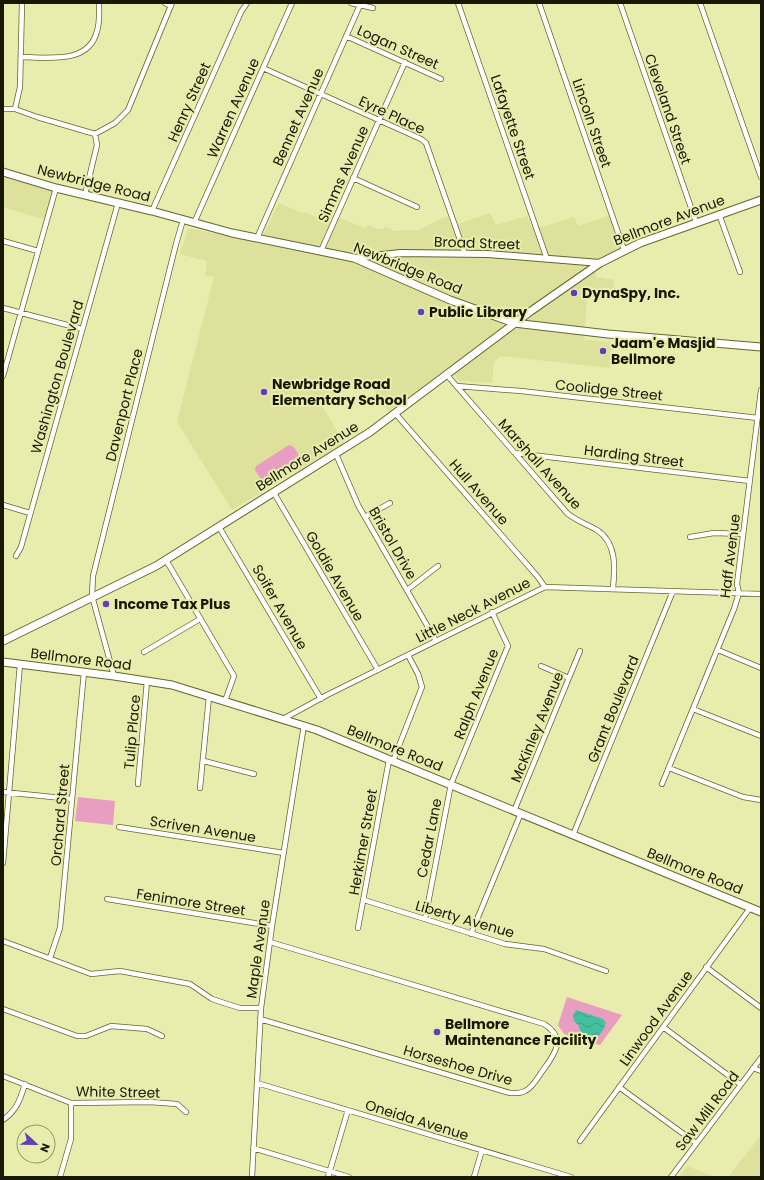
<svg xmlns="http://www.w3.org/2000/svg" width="764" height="1180" font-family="Poppins,sans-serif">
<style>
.built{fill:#dde19b}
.grass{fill:#e89ec0}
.water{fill:url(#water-waves)}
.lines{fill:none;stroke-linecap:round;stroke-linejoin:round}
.minor-casing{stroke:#64672b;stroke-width:6}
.tertiary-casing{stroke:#64672b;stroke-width:8}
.secondary-casing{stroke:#64672b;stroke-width:9}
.primary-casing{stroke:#64672b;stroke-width:9}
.minor{stroke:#fff;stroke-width:4.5}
.tertiary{stroke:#fff;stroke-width:6}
.secondary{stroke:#fff;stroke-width:7}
.primary{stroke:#fff;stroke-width:7}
.poi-dot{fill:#613fb8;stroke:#e8ecad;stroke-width:1.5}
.labels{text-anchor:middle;stroke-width:4;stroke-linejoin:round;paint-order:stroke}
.street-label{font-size:14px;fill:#171802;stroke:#e8ecad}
.poi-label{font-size:14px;font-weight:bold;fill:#171802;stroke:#e8ecad;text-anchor:start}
</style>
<defs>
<pattern id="water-waves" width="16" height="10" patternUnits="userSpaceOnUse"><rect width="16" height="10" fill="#45bf9d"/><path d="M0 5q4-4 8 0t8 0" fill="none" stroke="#3ca386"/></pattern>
</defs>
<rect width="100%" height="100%" fill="#e8ecad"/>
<path class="built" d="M3 170 55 186 46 220 3 207Z
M279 203 304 214 305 212 329 223 341 218 366 229 367 225 378 229H384L385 226 395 231 419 230 447 216 452 226 490 213 496 225 527 216 531 226 543 227 574 217 578 226 611 215 623 249 594 265 596 277 614 280 613 295H587L584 340 612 342 610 368 500 356 494 362 492 383 459 381 449 366 389 412 366 380 321 404 344 443 232 510 177 422 214 277 205 275 207 261 180 254 188 228 259 243Z
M761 1135V1177H728Z
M687 1166 715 1177H679Z"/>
<path class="grass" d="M289 445C296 446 298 455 301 460L299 463 268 482 265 483 262 481 255 470 256 466Z
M78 797 115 801 113 825 75 821Z
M567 997 622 1015 600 1045 564 1034 558 1025Z"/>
<path class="water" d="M576 1010 603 1019 606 1023C604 1029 601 1034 596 1038L581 1034 579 1026 574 1021 573 1015Z"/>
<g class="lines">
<g class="minor-casing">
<path id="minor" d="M165 3 171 6
M351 3 373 8
M458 3 547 259
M539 3 624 250
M620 3 696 222
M700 3 761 177
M346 36 441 79
M21 57C47 57 89 65 97 31 100 22 99 12 99 3
M263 68 421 139 426 143 465 254
M3 109H15L37 117 95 134 115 123 128 110 172 3
M15 109 20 87 22 3
M353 178 417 207
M85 195 97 145 95 134
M152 211 241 12 247 3
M719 214 740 272
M194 223 292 3
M257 238 360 5
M3 241 38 251
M321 251 405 62
M3 308 82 329
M446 374 567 513C576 521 587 524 597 530 617 543 615 568 613 588
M3 376 56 188
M457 386 521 391 758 418
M395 413 537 576 545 587
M515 453 750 481
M336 454 358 505 436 641
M274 493 378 670
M3 505 30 513
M365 517 390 503
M219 527 321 699
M690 537 714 533 743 534
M16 556 21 547 118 203
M166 560 234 676 225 701
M407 590 438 566
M718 650 761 668
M144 652 200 619
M541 666 569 678
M114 676 92 596 93 576 176 244 183 220
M693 709 761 736
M283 719 327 695 545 587 761 594
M204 761 254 774
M393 761 422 687 418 674 408 655
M669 768 743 797 761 800
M138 784 147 681
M662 784 734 609 739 593 737 584 761 390
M200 788 209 697
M3 792 72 799
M514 811 580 651
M119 827 284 853
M573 835 673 591
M3 863 20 664
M107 899 272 926
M364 900 505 944 544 949 606 971
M425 919 451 784 508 646 492 612
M358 928 389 760
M471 934 521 813
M3 941 91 974 120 971 190 984 212 999 224 1003 240 1008H261
M50 958 60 928 84 672
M706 967 761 1008
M3 1009 77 1036H86L111 1026 147 1029 162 1036
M260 1019 510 1093C515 1093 520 1094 525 1091 532 1088 537 1079 541 1073 554 1055 568 1039 544 1024L270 942
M663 1027 740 1084
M753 1068 761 1071
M3 1076 71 1103 150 1102 177 1104 186 1112
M257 1083 571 1177
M619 1087 696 1143
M3 1120C17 1110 20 1100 25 1084
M580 1141 750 908
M253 1148 349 1177
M60 1177 71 1139V1103
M252 1177 261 1008 272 926 304 725
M328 1177 348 1110
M474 1177 482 1150
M671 1177 761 1058"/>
</g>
<g class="tertiary-casing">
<path id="tertiary" d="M354 258 401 253 488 254 600 263"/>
</g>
<g class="secondary-casing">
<path id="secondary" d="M3 641 156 566 370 432 531 311 600 263 640 243 761 200
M3 662 114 676 172 685 317 730 761 912"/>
</g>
<g class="primary-casing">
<path id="primary" d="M3 172 56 188 152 211 232 233 354 258 450 300 514 323 608 334 761 347"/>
</g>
<use href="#minor" class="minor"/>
<use href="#tertiary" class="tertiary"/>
<use href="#secondary" class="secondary"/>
<use href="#primary" class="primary"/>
</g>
<g class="poi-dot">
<circle cx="574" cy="293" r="4"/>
<circle cx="421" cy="312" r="4"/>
<circle cx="603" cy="351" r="4"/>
<circle cx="264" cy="392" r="4"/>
<circle cx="106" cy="604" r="4"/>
<circle cx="437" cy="1032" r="4"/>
</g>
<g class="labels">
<g class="street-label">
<text transform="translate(398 47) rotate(24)" y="5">Logan Street</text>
<text transform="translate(189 102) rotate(-66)" y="5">Henry Street</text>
<text transform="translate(233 108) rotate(-66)" y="5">Warren Avenue</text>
<text transform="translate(668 109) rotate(71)" y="5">Cleveland Street</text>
<text transform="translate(392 115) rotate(25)" y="5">Eyre Place</text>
<text transform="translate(298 117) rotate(-66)" y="5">Bennet Avenue</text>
<text transform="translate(592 123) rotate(71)" y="5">Lincoln Street</text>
<text transform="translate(513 127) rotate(71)" y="5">Lafayette Street</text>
<text transform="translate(343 174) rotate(-66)" y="5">Simms Avenue</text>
<text transform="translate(94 183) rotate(14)" y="5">Newbridge Road</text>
<text transform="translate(669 220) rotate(-21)" y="5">Bellmore Avenue</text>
<text transform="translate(477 243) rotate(2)" y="5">Broad Street</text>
<text transform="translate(408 268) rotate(22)" y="5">Newbridge Road</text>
<text transform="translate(57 377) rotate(-74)" y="5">Washington Boulevard</text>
<text transform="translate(609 390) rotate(6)" y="5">Coolidge Street</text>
<text transform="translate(124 405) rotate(-76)" y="5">Davenport Place</text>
<text transform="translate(307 456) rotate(-32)" y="5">Bellmore Avenue</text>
<text transform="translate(634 456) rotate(7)" y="5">Harding Street</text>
<text transform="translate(540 464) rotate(48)" y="5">Marshall Avenue</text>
<text transform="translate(479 492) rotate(49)" y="5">Hull Avenue</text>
<text transform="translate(393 543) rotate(60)" y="5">Bristol Drive</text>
<text transform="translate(730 556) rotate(-83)" y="5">Haff Avenue</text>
<text transform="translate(335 576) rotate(60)" y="5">Goldie Avenue</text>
<text transform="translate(280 607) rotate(60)" y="5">Soifer Avenue</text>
<text transform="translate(473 610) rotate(-27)" y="5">Little Neck Avenue</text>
<text transform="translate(81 659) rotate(7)" y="5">Bellmore Road</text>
<text transform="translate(476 694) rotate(-68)" y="5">Ralph Avenue</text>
<text transform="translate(613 709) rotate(-68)" y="5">Grant Boulevard</text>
<text transform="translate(537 727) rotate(-68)" y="5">McKinley Avenue</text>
<text transform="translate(132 732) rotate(-85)" y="5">Tulip Place</text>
<text transform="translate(395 748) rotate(22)" y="5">Bellmore Road</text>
<text transform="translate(60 815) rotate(-85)" y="5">Orchard Street</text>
<text transform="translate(203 829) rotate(9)" y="5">Scriven Avenue</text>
<text transform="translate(429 838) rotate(-79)" y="5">Cedar Lane</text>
<text transform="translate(363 842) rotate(-80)" y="5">Herkimer Street</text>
<text transform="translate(695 871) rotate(22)" y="5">Bellmore Road</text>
<text transform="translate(191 902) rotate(9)" y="5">Fenimore Street</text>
<text transform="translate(465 919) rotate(16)" y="5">Liberty Avenue</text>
<text transform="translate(258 949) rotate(-82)" y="5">Maple Avenue</text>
<text transform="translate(656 1018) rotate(-54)" y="5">Linwood Avenue</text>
<text transform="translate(458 1065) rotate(16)" y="5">Horseshoe Drive</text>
<text transform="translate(118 1092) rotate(1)" y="5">White Street</text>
<text transform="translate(707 1111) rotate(-53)" y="5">Saw Mill Road</text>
<text transform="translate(417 1120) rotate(17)" y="5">Oneida Avenue</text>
</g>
<g class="poi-label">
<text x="582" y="298">DynaSpy, Inc.</text>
<text x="429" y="317">Public Library</text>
<text x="611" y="348">Jaam'e Masjid<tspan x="611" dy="16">Bellmore</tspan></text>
<text x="272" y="389">Newbridge Road<tspan x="272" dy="16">Elementary School</tspan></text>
<text x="114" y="609">Income Tax Plus</text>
<text x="445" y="1029">Bellmore<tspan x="445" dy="16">Maintenance Facility</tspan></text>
</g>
</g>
<rect width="764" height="1180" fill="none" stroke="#171802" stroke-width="8"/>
<g transform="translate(36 1144) rotate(112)"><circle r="19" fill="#e8ecad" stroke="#949769"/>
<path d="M0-3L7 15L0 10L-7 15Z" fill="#613fb8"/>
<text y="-6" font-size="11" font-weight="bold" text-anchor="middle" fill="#171802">N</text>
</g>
</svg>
